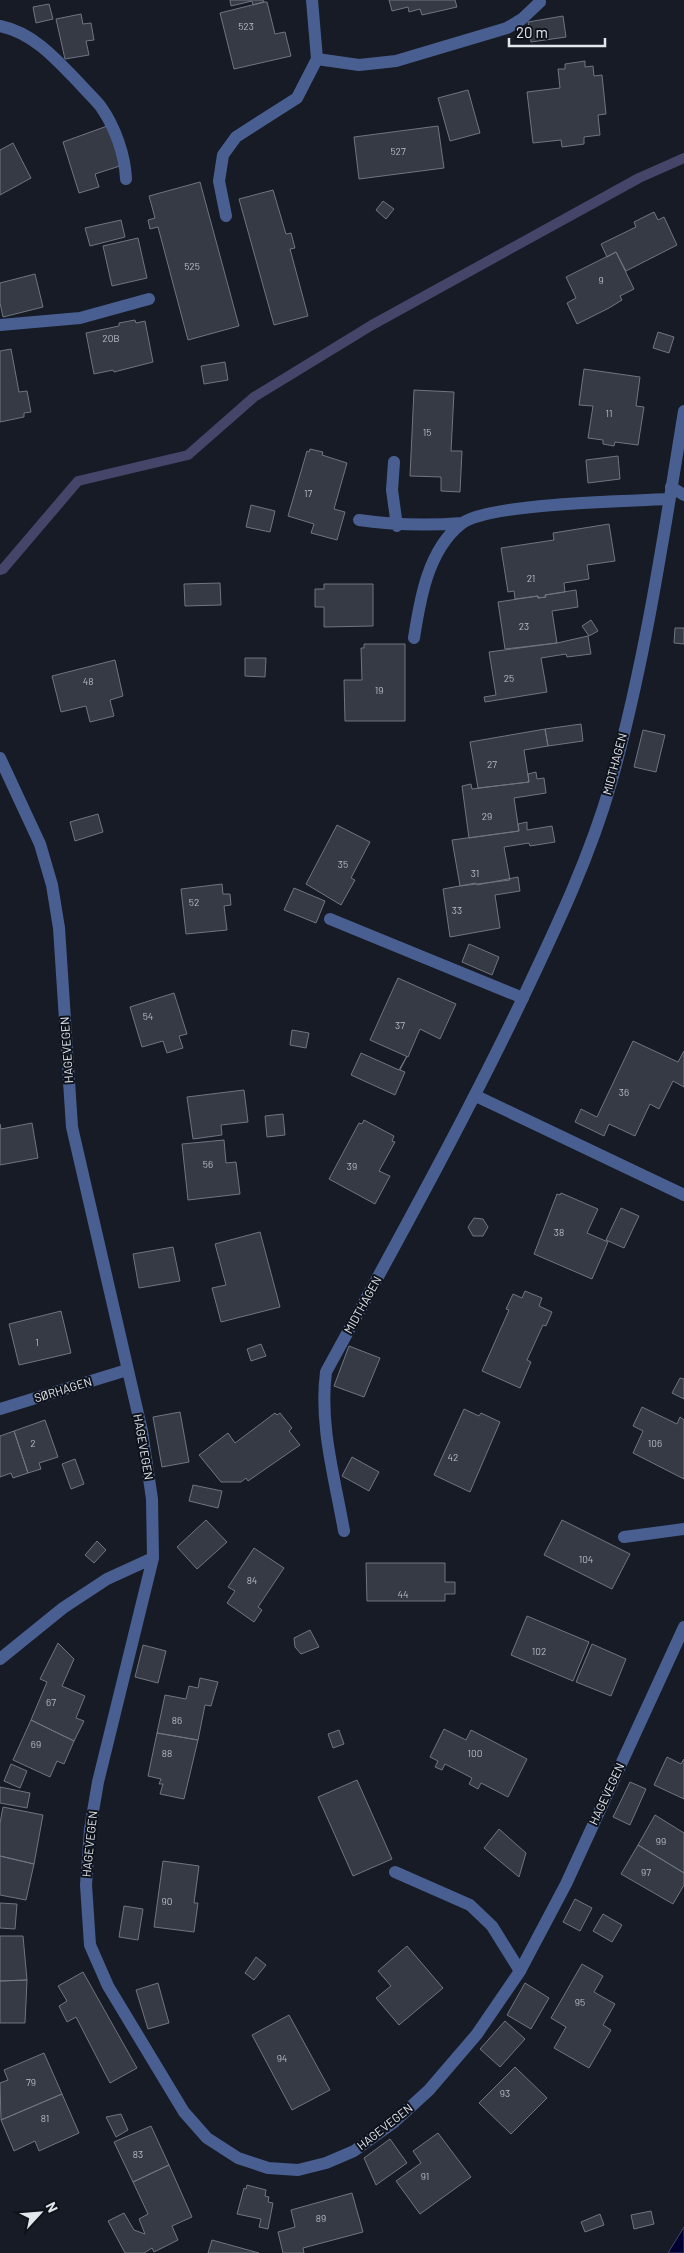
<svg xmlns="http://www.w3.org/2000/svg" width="684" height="2253" font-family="Barlow,sans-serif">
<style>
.water{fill:#010032;stroke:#45456a}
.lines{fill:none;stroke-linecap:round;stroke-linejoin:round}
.stream{stroke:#45456a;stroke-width:10}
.building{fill:#353a45;stroke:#6f7581}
.service{stroke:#4a5f91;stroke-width:12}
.minor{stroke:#4a5f91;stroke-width:12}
.labels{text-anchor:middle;stroke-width:4;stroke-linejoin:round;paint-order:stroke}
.number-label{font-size:10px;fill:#b8bbc3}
.street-label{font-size:12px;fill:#e3e6ed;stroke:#0e121b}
</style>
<rect width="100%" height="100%" fill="#161b25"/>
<path class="water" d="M684 2227V2253H668Z"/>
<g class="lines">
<path class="stream" d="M0 570 3 569 78 481 188 455 254 397 372 325 639 178 684 158"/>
</g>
<path class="building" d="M230 0H263L264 2 253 5 252 1 231 6Z
M389 0H455L457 7 422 15 420 9 409 12 408 7 392 11Z
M264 2H267L275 34 285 32 291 56 234 69 220 13Z
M49 4 53 19 36 23 33 7Z
M81 14 83 24 91 23 94 40 86 41 89 55 65 59 56 19Z
M563 16 566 37 531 42 528 22Z
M585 61V67L593 66 594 76 602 75 606 114 598 115 600 135 584 137V144L562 147 561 140 533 143 527 92 560 88 558 69H565V64Z
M468 90 480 133 450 141 438 98Z
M110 125 123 165 95 174 99 187 79 193 63 142Z
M438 126 444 168 359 179 354 137Z
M13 143 31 178 0 195V150Z
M200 182 239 326 188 340 158 227 150 229 148 220 155 218 149 196Z
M273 190 286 234 291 233 295 248 290 249 308 316 274 325 239 199Z
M383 201 394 209 386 219 376 210Z
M654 212 658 220 664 217 677 245 626 271 616 252 607 257 601 244 636 227 634 222Z
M121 220 125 237 90 246 85 228Z
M138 238 147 278 112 286 103 246Z
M616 252 634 289 620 296 622 300 609 308 577 324 567 303 576 298 566 277Z
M35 274 43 307 3 317 0 303V283Z
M135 320 136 323 145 321 153 362 114 372 113 370 94 374 86 333 119 326V323Z
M658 332 674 337 669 353 653 348Z
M11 349 19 392 27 391 31 412 24 413V417L0 422V351Z
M225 362 228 380 204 384 201 366Z
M584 369 640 377 636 406 644 407 638 445 615 442 614 446 603 444V440L588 438 593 406 579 405Z
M414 390 454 392 451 451H462L460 492 441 491V477L410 476Z
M310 449 323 452 322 455 347 463 334 509 345 512 337 540 311 533 314 524 288 516 307 451 309 452Z
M618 456 620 479 588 483 586 460Z
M251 505 275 511 270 532 246 527Z
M609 524 615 561 587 565 589 579 564 583 565 592 545 595 546 597 538 598V596L515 599 514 591 508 592 501 548 554 540 553 533Z
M220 583 221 605 185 606 184 584Z
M324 584H373V626L324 627V607H315V589H324Z
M576 590 578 607 552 611 557 643 505 649 498 602 538 596V598L546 597 545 595Z
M591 620 598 631 589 636 582 626Z
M675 628H684V644L674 643Z
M588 636 591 654 567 657 566 654 541 658 547 692 485 702 484 697 496 695 489 652 557 643Z
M364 644H405V721H345L344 680H362L361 648H364Z
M245 658H266L265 677 245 676Z
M115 660 123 696 110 700 114 716 90 722 86 706 61 712 52 676Z
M581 724 583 741 548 746 545 729Z
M545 729 548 746 524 750 529 782 478 788 470 742Z
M643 730 665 735 656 772 634 767Z
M536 772 537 779 544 778 546 793 514 798 519 831 469 838 462 786 471 784 472 789 529 782 528 774Z
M98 814 103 832 75 841 70 822Z
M527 822V830L552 826 555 842 530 846 529 843 504 847 510 880 460 886 452 840 519 831 518 824Z
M337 825 370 842 351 878 355 880 341 905 306 884Z
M518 877 520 891 495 895 500 928 450 937 443 889 476 883 477 885Z
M222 884 223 894H230L231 905 224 906 227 930 186 934 181 889Z
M294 888 325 901 316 923 284 910Z
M469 944 499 957 492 975 462 962Z
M398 978 456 1004 440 1039 420 1029 408 1057 370 1040Z
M174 993 187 1034 179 1036 183 1048 167 1053 163 1041 142 1047 130 1007Z
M292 1030 309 1033 306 1048 290 1045Z
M633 1041 678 1062 684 1051V1087L673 1081 659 1109 650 1104 635 1136 609 1124 604 1136 575 1122 581 1109 597 1117Z
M361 1053 399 1070 407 1056 400 1070 405 1072 395 1095 351 1075Z
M244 1090 248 1122 221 1125 222 1135 193 1139 187 1097Z
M283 1114 285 1135 267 1137 265 1116Z
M364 1120 394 1136 392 1141 395 1142 379 1171 390 1176 375 1204 329 1179 359 1123 362 1124Z
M32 1123 38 1158 0 1165V1124L1 1129Z
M224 1140 226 1163 236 1162 240 1194 188 1200 182 1144Z
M561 1193 598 1209 587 1233 608 1242 592 1279 534 1254 557 1194 560 1195Z
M621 1208 639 1216 624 1248 606 1240Z
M474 1218 483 1219 488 1227 483 1236H473L468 1227Z
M260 1232 280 1307 221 1322 212 1288 226 1285 215 1244Z
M173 1247 180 1281 139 1288 133 1254Z
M525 1291 542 1298 539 1306 552 1312 546 1326 543 1325 527 1360 531 1362 520 1388 482 1371 509 1310 506 1309 513 1294 522 1298Z
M61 1311 71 1353 19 1365 9 1324Z
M261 1344 266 1356 251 1361 247 1349Z
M349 1346 380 1358 364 1397 334 1386Z
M680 1378 684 1379V1399L672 1393Z
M642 1407 677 1424 680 1417 684 1420V1479L633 1453 643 1431 633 1426Z
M464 1409 479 1416 481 1413 500 1422 470 1492 434 1475Z
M180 1412 189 1462 162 1467 153 1417Z
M275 1413 277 1415 280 1413 292 1428 289 1431 300 1445 248 1481 246 1478 241 1482H221L199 1455 228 1433 235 1443Z
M45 1420 58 1457 39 1463 41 1469 28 1473 14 1431Z
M14 1431 28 1473 13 1478 11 1473 0 1477V1436Z
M352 1457 379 1472 369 1491 342 1476Z
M75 1459 84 1484 71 1489 62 1464Z
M193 1485 222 1491 218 1508 189 1501Z
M206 1520 227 1542 197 1569 177 1547Z
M562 1520 630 1554 612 1589 544 1555Z
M97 1541 106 1550 94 1563 85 1555Z
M254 1548 284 1568 258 1607 262 1610 254 1622 227 1603 235 1591 228 1587Z
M366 1563H445V1582H455V1594H445V1601H367Z
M527 1616 589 1642 573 1681 511 1655Z
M310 1630 319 1647 301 1654 295 1647 294 1638Z
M58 1643 74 1659 62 1686 85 1696 76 1718 84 1721 74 1741 31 1720 47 1682 40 1679Z
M592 1644 626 1659 611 1696 576 1682Z
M143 1645 166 1651 158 1683 135 1677Z
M200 1678 218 1682 211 1706 205 1705 198 1740 157 1733 165 1695 186 1699 189 1686 198 1688Z
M31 1720 74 1741 64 1764 57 1761 50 1777 13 1760Z
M444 1729 466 1740 471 1730 527 1759 508 1797 481 1783 478 1789 469 1784 472 1778 445 1764 442 1770 435 1767 438 1761 430 1757Z
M339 1730 344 1744 333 1748 328 1734Z
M157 1733 198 1740 184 1799 160 1794 163 1784H159L161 1779 148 1776Z
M667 1757 681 1764 684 1759V1799L654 1785Z
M11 1764 27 1771 20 1788 4 1781Z
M357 1780 392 1859 353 1876 318 1797Z
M630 1782 646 1789 630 1825 613 1817Z
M0 1787 30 1793 27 1808 0 1803Z
M3 1807 43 1815 34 1864 0 1856V1823Z
M655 1815 684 1833V1873L638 1845Z
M499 1829 526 1853 519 1877 484 1848Z
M638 1845 684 1873V1885L673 1904 621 1874Z
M0 1856 34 1864 26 1900 0 1895Z
M163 1861 199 1866 194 1903H198L194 1932 154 1927Z
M575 1899 592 1908 580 1931 563 1922Z
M0 1903 17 1904 15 1929 0 1928Z
M124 1906 143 1909 138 1940 119 1937Z
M603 1914 622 1925 612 1942 593 1931Z
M0 1936H23L27 1980 0 1981Z
M407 1946 443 1988 399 2025 376 1998 391 1986 378 1971Z
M256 1957 266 1965 254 1980 245 1973Z
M582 1964 603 1976 594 1992 615 2004 603 2025 611 2030 589 2068 554 2048 566 2027 551 2018Z
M83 1972 137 2068 110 2083 76 2017 67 2022 59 2006 67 2001 58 1986Z
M27 1980 25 2023H0V1981Z
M158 1983 169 2023 148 2029 136 1990Z
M525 1983 549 1998 531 2029 507 2015Z
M289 2015 330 2090 292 2110 252 2035Z
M505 2021 525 2039 500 2067 480 2049Z
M44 2053 62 2094 1 2120 0 2083 8 2080 4 2070Z
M515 2067 547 2098 511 2134 479 2103Z
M62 2094 79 2133 39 2151 35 2141 14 2151 1 2120Z
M121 2114 128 2130 116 2137 106 2117Z
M151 2126 169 2165 133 2182 114 2142Z
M438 2133 471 2177 420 2214 396 2181 421 2163 413 2151Z
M390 2139 407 2163 376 2185 364 2158Z
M169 2165 192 2217 172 2226 178 2240 154 2252 152 2248 144 2253H125L108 2221 124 2213 134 2230 145 2234 139 2219 148 2214 133 2182Z
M247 2185 266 2190 265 2196 269 2197 268 2202 273 2203 268 2229 259 2227 261 2219 237 2214 244 2188 246 2189Z
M352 2193 363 2232 303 2248 304 2253H283L278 2232 295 2227 291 2210Z
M651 2211 654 2224 634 2229 631 2215Z
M600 2214 604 2225 585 2232 581 2222Z
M212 2240 259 2253H208Z"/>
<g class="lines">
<path class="service" d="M0 26C34 33 57 60 80 84 87 92 95 99 101 107 115 127 125 155 126 179
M317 59 359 65 396 61 507 28 522 19 540 2
M0 325 80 318 149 299
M394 462 392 490 397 526
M671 487 684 495
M359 520C394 525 426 526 462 523
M414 638C420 599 428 550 461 524 487 503 630 501 669 499
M330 919 523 998
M624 1537 684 1529
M395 1872 470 1905 492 1926 520 1971"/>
<path class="minor" d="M226 216 219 181 223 155 236 137 297 98 317 59 312 0
M0 758 40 844 52 885 59 928 72 1127 142 1431 152 1499 153 1558 98 1782 90 1829 86 1885 90 1945 108 1986 184 2112 207 2138 238 2158 268 2168 298 2170 326 2163 354 2151 393 2123 429 2090 477 2034 520 1971 566 1884 684 1627
M476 1096 684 1195
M0 1409 127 1370
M344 1531C335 1479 319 1425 326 1372 392 1251 460 1129 520 1004 554 932 589 860 611 783 645 663 664 534 684 411
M0 1659 63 1608 107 1579 153 1558"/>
</g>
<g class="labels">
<g class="number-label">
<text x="246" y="30">523</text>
<text x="398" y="155">527</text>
<text x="192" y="270">525</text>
<text x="601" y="284">9</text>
<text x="111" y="342">20B</text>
<text x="609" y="417">11</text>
<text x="427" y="436">15</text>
<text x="308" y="497">17</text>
<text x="531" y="582">21</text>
<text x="524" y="630">23</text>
<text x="509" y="682">25</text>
<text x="88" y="685">48</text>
<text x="379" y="694">19</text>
<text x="492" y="768">27</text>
<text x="487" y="820">29</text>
<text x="343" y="868">35</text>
<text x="475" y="877">31</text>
<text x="194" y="906">52</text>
<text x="457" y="914">33</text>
<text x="148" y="1020">54</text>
<text x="400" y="1029">37</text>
<text x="624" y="1096">36</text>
<text x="208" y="1168">56</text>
<text x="352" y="1170">39</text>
<text x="559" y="1236">38</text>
<text x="37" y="1346">1</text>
<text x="33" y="1447">2</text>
<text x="655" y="1447">106</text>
<text x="453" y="1461">42</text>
<text x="586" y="1563">104</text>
<text x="252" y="1584">84</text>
<text x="403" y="1598">44</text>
<text x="539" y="1655">102</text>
<text x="51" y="1706">67</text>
<text x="177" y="1724">86</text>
<text x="36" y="1748">69</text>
<text x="167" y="1757">88</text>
<text x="475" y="1757">100</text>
<text x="661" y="1845">99</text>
<text x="646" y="1876">97</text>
<text x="167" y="1905">90</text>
<text x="580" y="2006">95</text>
<text x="282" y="2062">94</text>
<text x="31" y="2086">79</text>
<text x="505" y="2097">93</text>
<text x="45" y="2122">81</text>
<text x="138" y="2158">83</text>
<text x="425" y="2180">91</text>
<text x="321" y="2222">89</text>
</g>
<g class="street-label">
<text transform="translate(615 764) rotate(-75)" y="4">MIDTHAGEN</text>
<text transform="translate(67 1050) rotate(-94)" y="4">HAGEVEGEN</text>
<text transform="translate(363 1305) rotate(-61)" y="4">MIDTHAGEN</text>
<text transform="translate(63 1390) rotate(-17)" y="4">SØRHAGEN</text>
<text transform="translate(143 1447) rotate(80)" y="4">HAGEVEGEN</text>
<text transform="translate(607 1794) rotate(-65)" y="4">HAGEVEGEN</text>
<text transform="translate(90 1844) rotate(-84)" y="4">HAGEVEGEN</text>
<text transform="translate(385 2127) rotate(-38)" y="4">HAGEVEGEN</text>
</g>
</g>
<g transform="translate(40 2213) rotate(64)" stroke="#0e121b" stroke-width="4" paint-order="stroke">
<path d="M0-4L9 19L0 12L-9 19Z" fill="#e3e6ed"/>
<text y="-8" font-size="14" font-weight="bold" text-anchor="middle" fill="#e3e6ed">N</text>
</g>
<path d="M509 38v8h96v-8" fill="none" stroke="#e3e6ed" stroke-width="2.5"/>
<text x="516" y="38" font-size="15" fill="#e3e6ed" stroke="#0e121b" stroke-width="4" paint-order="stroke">20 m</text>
</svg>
